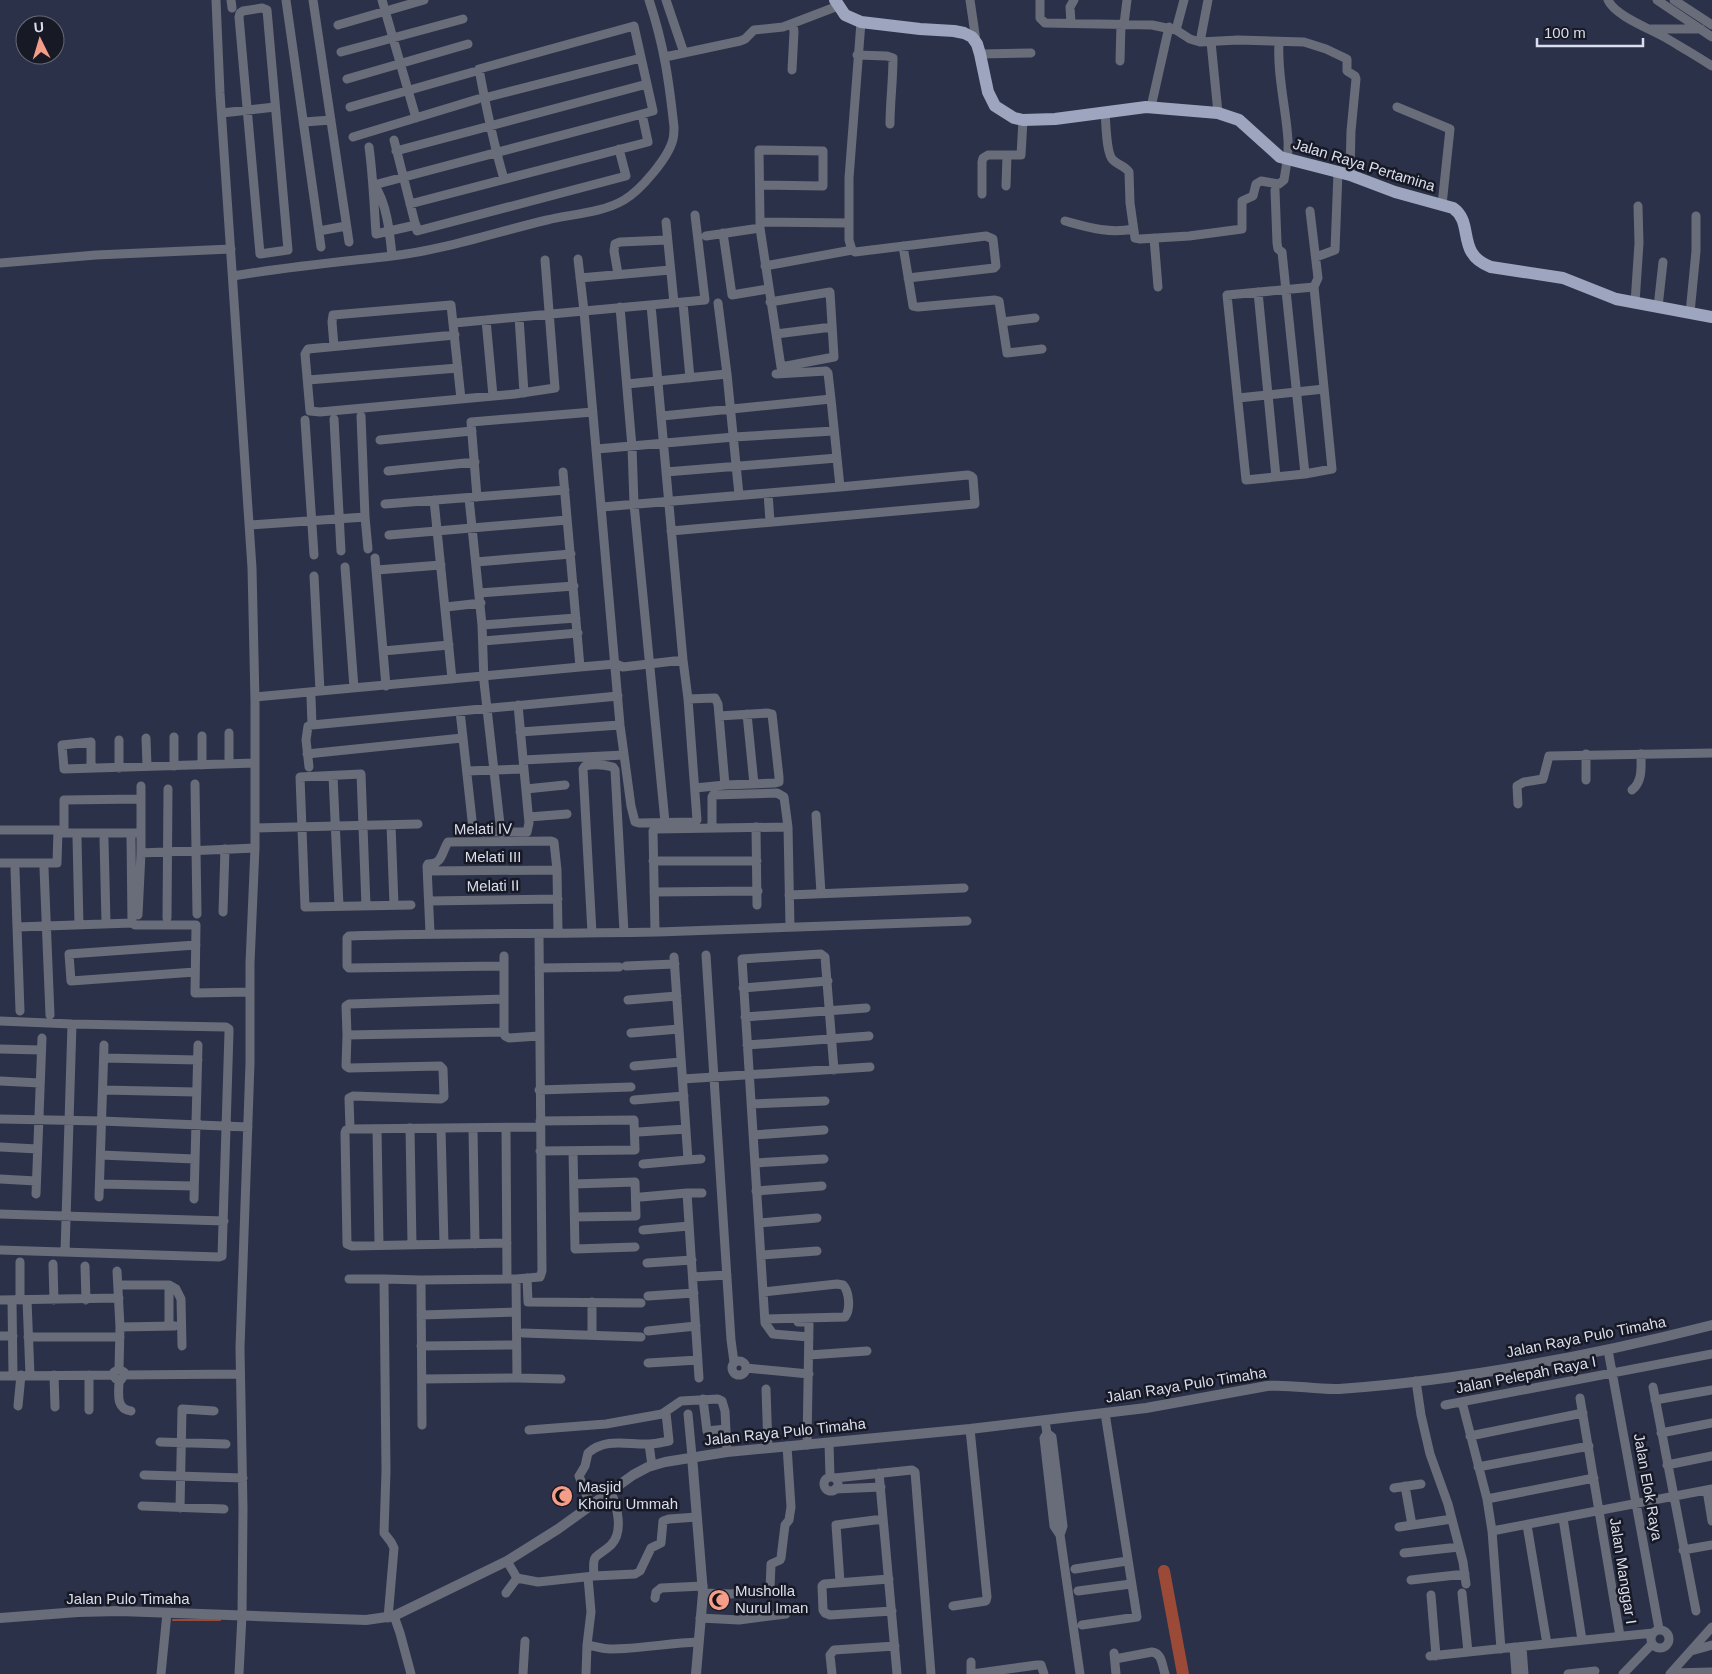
<svg xmlns="http://www.w3.org/2000/svg" width="1712" height="1674" font-family="Arial,sans-serif">
<style>
.lines{fill:none;stroke-linecap:round;stroke-linejoin:round}
.stream{stroke:#9b4a37;stroke-width:2}
.river{stroke:#9b4a37;stroke-width:12}
.minor{stroke:#696c79;stroke-width:9}
.tertiary{stroke:#696c79;stroke-width:10}
.primary{stroke:#9ea5be;stroke-width:12}
.labels{text-anchor:middle;stroke-width:5;stroke-linejoin:round;paint-order:stroke}
.street-label{font-size:15px;fill:#dadeee;stroke:#171924}
.poi-label{font-size:15px;fill:#dadeee;stroke:#171924;text-anchor:start}
</style>
<rect width="100%" height="100%" fill="#2b3149"/>
<g class="lines">
<path class="stream" d="M173 1620H220"/>
<path class="river" d="M1164 1571 1183 1674"/>
<path class="minor" d="M216 0 220 93 252 568 255 701V848L250 963V1063L240 1348 243 1509 242 1615 239 1674
M231 0 232 8
M286 0 321 247
M313 0 349 242
M382 0 416 118
M666 0 684 53
M970 0 976 41
M1040 0V18L1045 23 1152 25 1176 30 1190 39 1200 42 1238 40 1304 42 1326 49 1347 59V71L1355 76 1356 79 1351 131 1350 175
M1608 0C1615 16 1651 29 1666 38 1681 47 1697 56 1712 66
M1657 0 1712 37
M1674 0 1712 25
M262 8 267 10 288 250 260 254 239 17 240 13 243 11Z
M861 22 849 178V240L852 250 855 252 986 236 993 239 996 266 994 268 908 278
M1071 23 1070 7 1074 0
M1124 24 1127 0
M338 25 424 0
M1651 29H1701
M1176 30 1184 0
M1200 42 1208 0
M1211 42 1218 113
M341 52 463 19
M980 54 1031 53
M857 55 887 56 893 58C893 81 890 102 890 124
M665 57 740 41 745 39 754 30 783 27 838 6
M1120 61 1121 24
M792 70 794 32 793 24
M347 79 468 44
M484 98 641 58
M350 107 473 72
M1151 107 1169 27
M1397 107 1450 129 1442 205
M1105 112C1106 122 1106 154 1113 160 1118 165 1125 166 1129 172L1130 203 1135 238 1140 239 1189 236 1242 229V201L1253 196 1256 184 1261 181 1279 184 1284 180C1286 167 1289 154 1288 140 1286 108 1277 75 1279 42
M222 113 275 107
M304 122 331 120
M353 137 478 99
M394 140 417 231 626 176 619 149
M369 147C373 176 374 204 376 234L416 225
M396 151 647 84
M760 185 823 186V151L759 150 760 222V228L781 367 834 357 830 292 770 302
M1006 186 1007 155
M1275 190 1277 243 1278 249 1282 252 1305 474
M982 194V162L983 158 988 155H1021L1023 120
M410 204 648 142 642 114
M1310 211 1318 278 1314 287 1332 469 1305 474 1246 480 1227 295 1314 287
M1065 221C1087 227 1109 234 1133 229
M666 222 674 303
M760 222 849 223
M319 231 346 226
M723 233 732 295 768 289
M706 236 760 228
M1154 238 1158 287
M903 246 913 306 918 307 995 300 999 301 1007 353 1042 349
M392 256C390 235 387 202 374 185 463 162 552 138 642 114L653 111 634 26 479 69C486 107 493 142 504 179
M1316 257 1335 250 1338 172
M0 263 96 255 231 249
M765 266 852 250
M618 274 614 251 615 244 620 242 667 240
M233 276C286 267 339 262 392 256 444 250 496 232 547 220 572 214 602 213 624 200 641 190 669 157 673 139 674 135 674 131 674 127 669 81 664 45 649 0
M580 278 670 270
M1258 292 1276 477
M683 303 690 378
M1635 303 1639 243 1638 206
M620 307 632 447 634 504 665 822
M1658 307 1663 262
M1690 313 1696 251V216
M519 317 524 393
M486 320 493 396
M1002 322 1035 318
M454 323 584 311 578 259
M776 334 832 327
M455 335 308 349 305 354 310 411 320 412 515 394 555 388 545 260
M334 346 332 322 333 315 451 305 461 399
M727 374 739 495
M776 374 826 371 828 373 831 399
M308 380 458 368
M627 384 727 374 718 303
M1238 398 1324 389
M662 416 831 399 840 487 968 475 971 476 973 478 975 504 671 531
M334 419 341 551
M305 420 314 555
M380 440 472 431
M597 449 734 437 834 431
M388 471 475 462
M563 472 580 667
M666 472 837 458
M768 493 770 522
M477 497 471 422 593 412
M469 498 482 625 484 682 501 833
M434 500 452 679
M385 504 565 490
M602 507 840 487
M365 517 368 549
M249 525 365 517 361 416
M389 535 567 520
M375 558 386 686
M476 562 571 554
M345 567 354 688
M377 570 441 565
M314 576 320 691
M479 593 574 586
M446 607 481 603
M482 625 576 618
M483 641 578 633
M383 651 449 645
M683 660 688 699 697 820 694 822 639 823 635 822 631 806 620 725 584 311 705 300 695 215
M255 697 580 667 616 664 623 667 683 660 651 305
M311 697 312 725
M688 699 715 698 718 704 725 785 695 788
M460 711 473 829 483 832H527L529 823 518 705
M747 714 754 784
M719 716 768 713 772 714 779 777V782L775 783 725 785
M520 732 620 725
M202 736V765
M174 737V766
M146 738 147 766
M119 740V768
M307 754 462 738
M523 760 624 755
M229 764V733
M309 767 306 740 308 726 312 725 618 696
M91 768V742L62 745 64 769C127 767 191 765 255 763
M467 771 524 769
M333 776 339 906
M1586 780V754
M195 784 197 914
M141 786V853
M526 789 565 785
M1632 790C1643 781 1641 767 1641 754
M141 799 64 800V833H141
M1518 804 1517 786 1524 782 1543 779 1549 756 1712 753
M816 815 821 893
M529 817 567 814
M391 825 394 905
M756 827 757 905
M788 827 790 927
M255 828 418 824
M0 830H58L57 863H1
M131 837 132 923
M77 838 79 925
M104 839 106 923
M653 861H757
M44 868 50 1015
M15 869 17 927
M428 871 557 870
M654 892 758 891
M789 895 964 888
M429 901 558 899
M366 906 361 774 300 777 305 907 411 905
M223 912 225 849
M138 915 141 853 255 848
M167 918 168 789
M655 932 653 831 656 829 788 827 784 797 777 793 713 795 712 797V828
M430 933 427 866 428 864C443 864 441 853 448 842L551 841 554 842 557 870 558 933
M592 933 583 769 585 766C593 764 605 765 613 767L615 770 624 932
M706 955 731 1340 734 1362
M504 956V1032L505 1036 509 1038 539 1036
M674 957 688 1160 701 1159
M503 966 349 968 347 966V938L349 936C451 933 554 934 656 932 760 929 864 925 967 921
M626 966 675 964
M539 968 619 967
M195 972 71 981 69 954 196 945
M743 988 828 981
M504 999 349 1004 346 1006 347 1035 504 1032
M628 1000 677 996
M20 1011 17 927 132 923 135 925H196L195 993 250 992
M745 1017 866 1008
M0 1021 72 1024 226 1027 229 1029V1032L222 1256 219 1257 0 1250
M631 1033 679 1029
M347 1035 346 1066 349 1068 440 1066 443 1069 444 1097 441 1099 353 1096 349 1098 350 1129
M747 1045 869 1036
M0 1049 41 1050
M104 1058 198 1060
M634 1066 681 1062
M683 1079 870 1067
M0 1081 40 1083
M103 1090 196 1092
M539 1090 631 1087
M634 1100 684 1096
M751 1104 825 1101
M0 1119 102 1121 248 1127
M540 1121 634 1120 635 1150 540 1151
M410 1128 412 1245
M377 1129 379 1244
M441 1129 444 1244
M473 1129 475 1244
M506 1129 507 1279
M638 1132 686 1129
M753 1135 824 1130
M0 1147 37 1149
M573 1151 575 1249 635 1247
M101 1155 194 1159
M755 1163 824 1159
M643 1164 688 1160
M0 1179 36 1181
M100 1184 194 1186
M574 1184 635 1182 636 1216 575 1217
M756 1191 822 1186
M687 1193H702
M36 1194 42 1038
M99 1197 104 1045
M641 1197 687 1193 699 1378
M194 1199 198 1045
M0 1214 224 1221
M759 1223 817 1218
M643 1230 689 1226
M507 1243 352 1246 347 1244 345 1133 346 1130 350 1129 540 1127
M65 1252 72 1024
M761 1255 817 1251
M647 1263 692 1260
M53 1264 54 1300
M85 1266 86 1300
M117 1271 120 1327 119 1369 124 1372V1375L121 1380 116 1379 113 1375 114 1372 119 1369
M693 1277 727 1275
M527 1278 528 1302 641 1303
M349 1279H384
M421 1280 422 1425
M118 1285H169
M763 1292 837 1284 843 1285C849 1291 851 1309 845 1317L765 1319
M648 1296 694 1293
M0 1300 119 1298
M12 1300 13 1375
M20 1300V1262
M27 1300 30 1375
M421 1315 516 1312
M798 1322H805L809 1324 807 1445
M169 1325V1285L176 1289 181 1299 182 1346
M120 1327 175 1326
M648 1331 696 1326
M523 1333 641 1337
M592 1335V1302
M0 1336H13
M28 1337H120
M809 1337 773 1334 765 1323 742 959 821 954 825 957 834 1070
M421 1346 516 1345
M1608 1350 1659 1629
M809 1355 867 1351
M732 1368a7 7 0 1 1 14 0a7 7 0 1 1-14 0Z
M648 1363 698 1360
M746 1368 809 1374
M54 1375 55 1407
M89 1375V1410
M124 1375 240 1374
M0 1376 113 1375
M517 1378 561 1379
M422 1379 517 1378 516 1279
M119 1380C119 1393 115 1409 131 1411
M1416 1381 1421 1415 1430 1454 1448 1504 1463 1562 1466 1584
M1653 1387 1696 1611
M766 1389 768 1448
M1580 1398 1620 1636
M703 1399 707 1431 726 1429
M1655 1400 1712 1390
M1462 1402 1487 1499 1492 1531 1501 1649
M1445 1405 1712 1354
M18 1406 21 1375
M688 1414 692 1456
M1045 1421 1047 1433 1044 1438 1054 1526 1060 1535
M529 1430 606 1424 662 1414 681 1401 718 1399 722 1401 725 1411 727 1452
M1047 1433 1052 1437 1063 1526 1060 1535 1080 1674
M1661 1433 1712 1423
M1470 1436 1583 1413
M160 1442 226 1444
M829 1443 830 1477
M649 1444 652 1466
M1667 1465 1712 1456
M1478 1467 1589 1446
M879 1473 897 1674
M144 1475 243 1478
M824 1484a7 7 0 1 1 14 0a7 7 0 1 1-14 0Z
M835 1478 912 1470 915 1472 931 1674
M1405 1486 1412 1525
M1394 1488 1421 1484
M835 1489 881 1487
M1707 1490 1712 1521
M1487 1499 1594 1478
M142 1506 224 1509
M591 1506 579 1476 585 1466 588 1453C606 1437 628 1445 649 1444 656 1444 663 1442 669 1441L666 1413
M180 1508 182 1409 214 1411
M1563 1518 1582 1640
M1527 1525 1547 1644
M1399 1527 1452 1519
M1492 1531 1712 1489
M1683 1550 1712 1545
M1404 1553 1459 1547
M507 1561 517 1578 538 1582 594 1576 635 1574 640 1571 651 1548 661 1543 663 1521 669 1519 697 1517
M1075 1569 1127 1561
M594 1576C592 1551 596 1559 611 1545 624 1532 617 1506 611 1492
M889 1579 824 1584 822 1586 823 1610 825 1613 830 1615 892 1611
M1411 1580 1465 1574
M840 1582 836 1525 883 1519
M1078 1591 1131 1584
M506 1593 517 1578
M703 1593 731 1594 770 1589 771 1564 780 1560 781 1558 785 1525 789 1520 791 1507 787 1446
M1462 1593 1468 1652
M1431 1595 1436 1656
M655 1598 656 1592 661 1588 703 1586
M953 1606 986 1601 987 1597 970 1429
M394 1616 400 1633 411 1674
M388 1618 394 1548 391 1542 384 1533 386 1471 384 1279 421 1280 516 1279 540 1277 542 1271 539 934
M700 1618 739 1620 786 1614
M1082 1625 1137 1617 1105 1413
M1651 1639a9 9 0 1 1 18 0a9 9 0 1 1-18 0Z
M587 1645C595 1646 602 1649 610 1649 640 1649 669 1643 698 1642
M1514 1647 1516 1674
M1522 1647 1524 1674
M1691 1651 1712 1645
M1114 1653 1116 1674
M1430 1656 1653 1633
M1115 1659 1152 1652C1162 1653 1162 1665 1165 1674
M971 1662V1674
M1671 1673 1712 1672
M161 1674 167 1613
M523 1674 525 1641
M586 1674 587 1645 591 1612 588 1577
M832 1674 830 1655 834 1650 895 1646
M972 1674 1037 1665H1041L1044 1674
M1568 1674 1595 1671
M1623 1674 1652 1644
M1670 1674 1712 1627"/>
<path class="tertiary" d="M692 1456 703 1593 696 1674
M0 1618 78 1612 120 1611 366 1620 394 1616 507 1561 558 1529 633 1475 648 1467 665 1462 727 1452 970 1429 1146 1408 1267 1386C1291 1384 1315 1390 1339 1389 1465 1380 1590 1356 1712 1325"/>
<path class="primary" d="M835 0 845 15 861 22 920 29 954 31 964 33 972 37 977 44 980 54 988 92 995 106 1014 118 1023 120 1055 119 1146 107 1218 113 1239 120 1280 157 1350 175 1395 192 1453 208C1475 223 1455 254 1491 267L1563 278 1616 299 1712 317"/>
</g>
<defs>
<g id="mosque-disc" transform="scale(1.125)"><circle r="9.5" fill="#f49e89" stroke="#171924"/><path d="M3.5-4.9A6 6 0 1 0 3.5 4.9A5 5 0 1 1 3.5-4.9Z" fill="#111"/></g>
</defs>
<g fill-rule="evenodd">
<use href="#mosque-disc" x="562" y="1496"/>
<use href="#mosque-disc" x="719" y="1600"/>
</g>
<g class="labels">
<g class="street-label">
<text transform="translate(1364 165) rotate(17)" y="5">Jalan Raya Pertamina</text>
<text transform="translate(483 829) rotate(-1)" y="5">Melati IV</text>
<text x="493" y="862">Melati III</text>
<text transform="translate(493 886) rotate(-1)" y="5">Melati II</text>
<text transform="translate(1586 1337) rotate(-11)" y="5">Jalan Raya Pulo Timaha</text>
<text transform="translate(1526 1375) rotate(-11)" y="5">Jalan Pelepah Raya I</text>
<text transform="translate(1186 1385) rotate(-9)" y="5">Jalan Raya Pulo Timaha</text>
<text transform="translate(785 1432) rotate(-6)" y="5">Jalan Raya Pulo Timaha</text>
<text transform="translate(1648 1487) rotate(80)" y="5">Jalan Elok Raya</text>
<text transform="translate(1623 1571) rotate(81)" y="5">Jalan Manggar I</text>
<text x="128" y="1604">Jalan Pulo Timaha</text>
</g>
<g class="poi-label">
<text x="578" y="1492">Masjid<tspan x="578" dy="17">Khoiru Ummah</tspan></text>
<text x="735" y="1596">Musholla<tspan x="735" dy="17">Nurul Iman</tspan></text>
</g>
</g>
<g transform="translate(40 40) rotate(355)"><circle r="24" fill="#171924" stroke="#656875"/>
<path d="M0-4L9 19L0 12L-9 19Z" fill="#f49e89"/>
<text y="-8" font-size="14" font-weight="bold" text-anchor="middle" fill="#dadeee">U</text>
</g>
<path d="M1537 38v8h106v-8" fill="none" stroke="#dadeee" stroke-width="2.5"/>
<text x="1544" y="38" font-size="15" fill="#dadeee" stroke="#171924" stroke-width="4" paint-order="stroke">100 m</text>
</svg>
